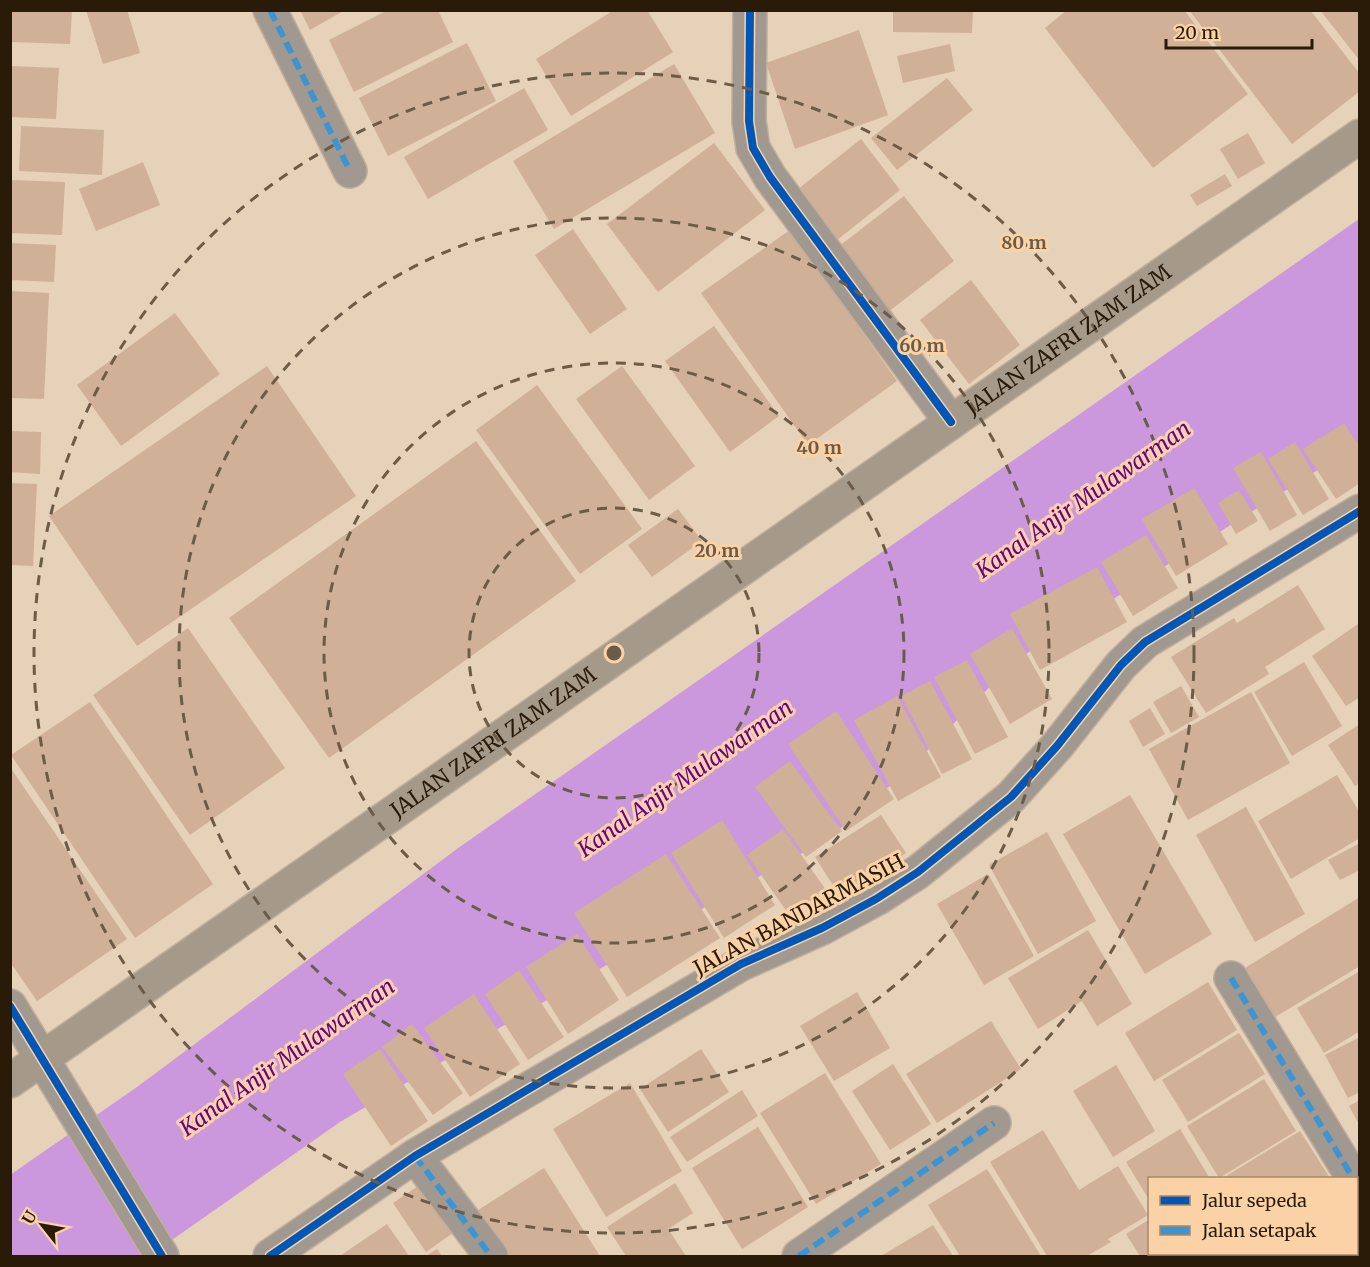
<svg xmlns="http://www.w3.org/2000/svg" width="1370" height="1267" font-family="Merriweather,serif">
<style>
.water{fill:#cb98dd}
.building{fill:#d0b096}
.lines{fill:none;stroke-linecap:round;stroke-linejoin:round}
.minor-casing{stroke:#c1af9d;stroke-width:36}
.major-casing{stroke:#c1af9d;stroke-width:36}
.minor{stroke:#a1998f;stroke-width:33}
.major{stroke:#a5998a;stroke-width:33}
.quiet{stroke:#3c94d2;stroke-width:6;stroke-dasharray:12 6;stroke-linecap:butt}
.cycleway-casing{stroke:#fad2a5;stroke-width:11}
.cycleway{stroke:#0057b8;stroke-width:8}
.ring{fill:none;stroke:#6c5b47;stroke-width:3;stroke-dasharray:10 8}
.labels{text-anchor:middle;stroke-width:6;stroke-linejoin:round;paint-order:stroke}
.street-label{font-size:21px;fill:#2a1b09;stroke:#fad2a5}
.water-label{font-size:22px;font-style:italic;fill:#650391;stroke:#fad2a5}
.centre{fill:#6c5b47;stroke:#fad2a5;stroke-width:3}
.ring-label{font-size:18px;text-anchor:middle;font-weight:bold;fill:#6c5b47;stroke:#fad2a5;stroke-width:6;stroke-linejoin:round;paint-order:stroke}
</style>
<rect width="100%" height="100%" fill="#e6d1b9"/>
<path class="water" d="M1359 219V444L1015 661 908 770 828 839 727 894 340 1122 149 1256H11L10 1175 137 1087 461 846Z"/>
<path class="building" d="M10 10H72L70 44 10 42Z
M86 10H127L140 53 103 64Z
M300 10H345L310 30Z
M388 10H438L453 42 354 92 329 40Z
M614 10H647L673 52 571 116 536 59Z
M893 10H973L972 33 893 32Z
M1067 10H1184L1248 94 1153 168 1045 28Z
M1189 10H1310L1360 74V91L1292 144Z
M1320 10H1360V61Z
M859 30 888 115 795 149 766 63Z
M467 43 496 101 388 156 359 98Z
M950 44 955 71 903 83 897 56Z
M674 64 715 133 554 229 513 161Z
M10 66 59 68 56 119 10 117Z
M947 78 973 110 897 170 871 138Z
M524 88 548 130 428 199 404 157Z
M21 126 104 130 102 175 19 171Z
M1248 133 1265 163 1238 179 1220 149Z
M861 139 900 190 832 244 793 193Z
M714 143 765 210 658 292 607 224Z
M143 162 160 205 96 231 79 189Z
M1225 174 1232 186 1197 206 1190 195Z
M10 180 65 182 62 235 10 233Z
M904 196 954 261 888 312 838 247Z
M573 229 627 309 590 334 535 255Z
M790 230 897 381 808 445 701 293Z
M10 243 56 245 54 282 10 280Z
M971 280 1020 345 969 384 920 320Z
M10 291 49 293 44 399 10 398Z
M175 313 220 374 121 446 77 385Z
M714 326 779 416 730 452 665 361Z
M267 366 356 496 137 646 49 516Z
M622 366 695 466 649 500 576 399Z
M537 385 642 529 580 574 476 430Z
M1344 423 1360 447V483L1336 499 1303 449Z
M10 431 41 432 40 474 10 472Z
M476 441 576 581 329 758 229 618Z
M1295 442 1329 499 1303 515 1268 459Z
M1261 452 1297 515 1270 531 1233 468Z
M10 483 37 484 33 566 10 565Z
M1194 488 1228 544 1176 576 1142 519Z
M1239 490 1258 521 1236 534 1218 503Z
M678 509 702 541 652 577 628 545Z
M1146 535 1178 588 1133 616 1101 562Z
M1097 567 1127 622 1040 670 1010 614Z
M1298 585 1325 629 1265 667 1269 674 1206 713 1171 657 1234 618 1237 623Z
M1358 624 1360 697 1346 706 1312 656Z
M188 628 285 768 190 835 93 695Z
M1012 628 1052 699 1010 724 970 654Z
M967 660 1008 737 975 754 934 677Z
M1304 662 1342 726 1292 756 1254 692Z
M930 681 972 759 942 774 901 696Z
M1181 686 1199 717 1171 733 1153 702Z
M1251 692 1290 763 1188 820 1149 749Z
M897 696 941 777 898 801 854 720Z
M90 702 213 884 135 938 11 755Z
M1150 708 1165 734 1143 747 1129 721Z
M836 711 894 799 846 831 788 744Z
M1360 724V783L1355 786 1328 745Z
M790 761 842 831 806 857 755 787Z
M10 767 127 939 37 1001 10 962Z
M1337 775 1360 813V838L1291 879 1258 821Z
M1130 795 1212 934 1145 974 1063 834Z
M1246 807 1305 914 1255 942 1196 835Z
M881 815 906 853 840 896 815 857Z
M722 820 775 905 724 938 671 853Z
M783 829 826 890 790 916 747 855Z
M1047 832 1096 921 1038 954 989 865Z
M1360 843V870L1340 880 1328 860Z
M666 854 720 938 627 997 574 913Z
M988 874 1034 956 984 985 937 904Z
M1360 897V966L1275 1017 1245 968Z
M1088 930 1132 1004 1097 1026 1082 1001 1038 1029 1008 978Z
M577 934 619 1000 568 1034 526 967Z
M519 970 564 1037 528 1060 485 994Z
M1360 971V1031L1324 1053 1297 1008Z
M1208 982 1237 1030 1154 1081 1125 1033Z
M857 992 890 1048 834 1081 800 1026Z
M474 994 520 1064 470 1097 424 1028Z
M991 1021 1021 1069 937 1123 906 1074Z
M412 1024 463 1093 433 1115 382 1047Z
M1239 1033 1265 1074 1188 1122 1162 1080Z
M1360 1037V1092L1348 1098 1325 1055Z
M380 1049 428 1121 391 1146 343 1074Z
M701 1049 729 1092 668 1132 640 1089Z
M893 1064 931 1124 890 1150 852 1091Z
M1116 1065 1155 1131 1113 1157 1073 1091Z
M825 1073 881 1164 816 1204 760 1113Z
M1264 1079 1296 1131 1219 1178 1187 1126Z
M630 1083 682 1171 606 1217 553 1129Z
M742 1090 758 1116 687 1162 670 1137Z
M1360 1100V1126L1349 1106Z
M758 1127 808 1207 742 1249 692 1168Z
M1180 1129 1209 1177 1150 1178V1201L1126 1162Z
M1043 1130 1079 1190 1118 1166 1148 1215 1108 1239 1111 1242 1087 1256H1047L990 1162Z
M1300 1131 1330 1178H1223Z
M544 1168 600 1256H504L475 1212Z
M987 1169 1041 1256H960L928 1205Z
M427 1180 460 1228 426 1252 393 1203Z
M675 1183 693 1213 668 1229 686 1256H626L607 1227Z
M1356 1196 1360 1201V1256H1331L1329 1254H1356Z
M1150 1219V1254H1195L1196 1256H1140L1126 1234Z
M387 1224 409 1256H340Z
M933 1225 953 1256H881Z
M437 1249 442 1256H426Z
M1224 1254H1263L1265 1256H1219Z
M1268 1254H1326L1327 1256H1270Z"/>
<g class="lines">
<g class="minor-casing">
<path id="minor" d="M270 10 350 171
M750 10 749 121 753 148 770 177 951 422
M1231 978 1353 1178
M10 1006 162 1256
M415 1156 491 1256
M270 1256 415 1156 741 964 822 928 876 899 918 872 1011 797 1057 746 1121 665 1145 642 1360 511
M799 1256 994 1123"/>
</g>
<g class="major-casing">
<g id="major">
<path id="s1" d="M10 1081 1360 136"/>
</g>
</g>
<use href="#minor" class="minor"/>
<use href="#major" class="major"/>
<path class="quiet" d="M270 10 350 171
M1231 978 1353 1178
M415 1156 491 1256
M799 1256 994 1123"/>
<g class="cycleway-casing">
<path id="cycleway" d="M750 10 749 121 753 148 770 177 951 422
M10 1006 162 1256
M270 1256 415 1156 741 964 822 928 876 899 918 872 1011 797 1057 746 1121 665 1145 642 1360 511"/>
</g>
<use href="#cycleway" class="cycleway"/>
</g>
<g class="ring">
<circle cx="614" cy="653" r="145"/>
<circle cx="614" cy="653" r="290"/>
<circle cx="614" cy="653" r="435"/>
<circle cx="614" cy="653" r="580"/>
</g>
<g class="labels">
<g class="street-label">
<text dy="7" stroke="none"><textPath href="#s1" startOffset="1292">JALAN ZAFRI ZAM ZAM</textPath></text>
<text dy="7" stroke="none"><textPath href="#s1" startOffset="590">JALAN ZAFRI ZAM ZAM</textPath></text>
<text transform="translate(799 915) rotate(-28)" y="7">JALAN BANDARMASIH</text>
</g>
<g class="water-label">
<text transform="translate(1083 499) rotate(-35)" y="8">Kanal Anjir Mulawarman</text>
<text transform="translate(685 778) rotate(-35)" y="8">Kanal Anjir Mulawarman</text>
<text transform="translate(287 1057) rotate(-35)" y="8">Kanal Anjir Mulawarman</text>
</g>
</g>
<circle cx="614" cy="653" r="9" class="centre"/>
<g class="ring-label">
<text x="1024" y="249">80 m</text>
<text x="922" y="352">60 m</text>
<text x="819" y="454">40 m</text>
<text x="717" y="557">20 m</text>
</g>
<rect width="1370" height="1267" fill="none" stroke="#2a1b09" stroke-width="24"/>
<rect x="1148" y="1177" width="210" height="78" fill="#fad2a5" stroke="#a78967" stroke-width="1.5"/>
<rect x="1160" y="1196" width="30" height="9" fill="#0057b8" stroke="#a78967" stroke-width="1.5"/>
<text x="1202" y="1207" font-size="18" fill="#2a1b09">Jalur sepeda</text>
<rect x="1160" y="1226" width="30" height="9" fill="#3c94d2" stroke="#a78967" stroke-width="1.5"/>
<text x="1202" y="1237" font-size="18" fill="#2a1b09">Jalan setapak</text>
<g transform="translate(42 1225) rotate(301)" stroke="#fad2a5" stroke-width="4.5" paint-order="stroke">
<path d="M0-4.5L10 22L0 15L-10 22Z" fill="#2a1b09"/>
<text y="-9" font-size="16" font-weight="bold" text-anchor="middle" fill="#2a1b09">U</text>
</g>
<path d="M1166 39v9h146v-9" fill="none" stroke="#2a1b09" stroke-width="3"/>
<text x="1175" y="39" font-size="18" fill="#2a1b09" stroke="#fad2a5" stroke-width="4.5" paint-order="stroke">20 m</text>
</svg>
